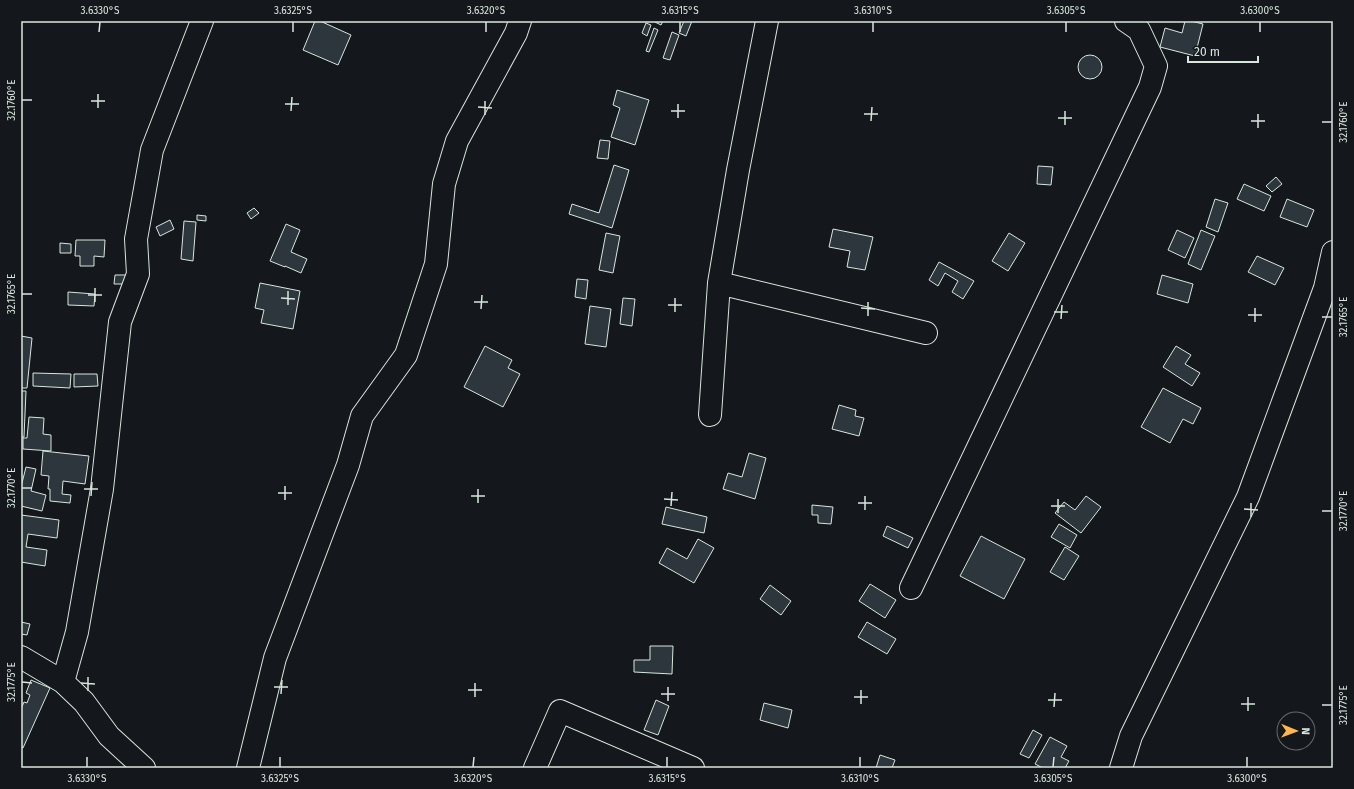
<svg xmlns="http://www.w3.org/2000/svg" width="1354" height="789" font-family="'Fira Sans',sans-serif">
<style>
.building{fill:#2c363c;stroke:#d8e6dc}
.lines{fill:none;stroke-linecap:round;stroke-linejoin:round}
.minor-casing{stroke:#d8e6dc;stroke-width:24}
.minor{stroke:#14181c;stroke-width:22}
.ticks{fill:none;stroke:#d8e6dc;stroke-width:1.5}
.neatline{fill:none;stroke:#d8e6dc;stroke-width:1.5}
.ticks-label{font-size:10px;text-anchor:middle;fill:#d8e6dc}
</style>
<rect width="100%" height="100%" fill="#14181c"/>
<path class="building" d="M315 21H320L351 35 338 65 303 50Z
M655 21H663L661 25 655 22Z
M684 21H692L686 36 679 33Z
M1185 21H1191L1203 24 1195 56 1160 47 1165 28 1182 33Z
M646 23 651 25 647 36 642 33Z
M654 28 658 30 649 52 646 51Z
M672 32 679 35 670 60 663 58Z
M1078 67a12 12 0 1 1 24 0a12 12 0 1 1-24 0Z
M617 90 649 100 635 145 611 137 620 108 613 105Z
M600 140 610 141 608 159 597 158Z
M614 165 629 170 612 228 569 214 572 204 599 213Z
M1038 166 1053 167 1051 185 1037 184Z
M1276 177 1282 184 1272 192 1266 186Z
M1244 184 1271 196 1264 211 1237 199Z
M1215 199 1228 203 1218 232 1206 227Z
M1287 199 1314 210 1307 227 1280 217Z
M254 208 259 213 251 219 247 213Z
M197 215 206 216V221L197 220Z
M170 220 174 229 160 236 156 227Z
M184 221 196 222 193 261 181 259Z
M286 224 300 230 291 252 307 259 301 273 285 266V267L270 261Z
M833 229 873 237 865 270 847 267 850 251 829 247Z
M1177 230 1194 238 1185 258 1168 250Z
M1201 230 1215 236 1201 270 1188 264Z
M606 233 620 236 613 273 599 270Z
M1009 233 1025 243 1008 271 992 261Z
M76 240H105L104 257 94 256V266H80V256H75Z
M60 243 71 244V253H60Z
M1257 256 1284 268 1275 285 1248 272Z
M939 262 974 281 963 299 952 292 958 281 945 273 938 286 929 280Z
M115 275H126V284H114Z
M1162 275 1193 284 1188 303 1157 294Z
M577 279 588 280 586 299 575 297Z
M260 283 300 291 293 329 261 323 264 310 255 308Z
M68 292 95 294 94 306 68 305Z
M623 298 635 299 632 326 620 324Z
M590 306 611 309 606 347 585 344Z
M21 336 32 338 27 388H21Z
M485 346 512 360 508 368 520 374 503 407 464 387Z
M1176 346 1191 355 1185 364 1200 373 1192 386 1163 367Z
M33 373 71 374 70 388 33 386Z
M74 374H97L98 386 74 387Z
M1163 388 1201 408 1193 424 1183 419 1170 443 1141 427Z
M21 391H26L24 437H21Z
M839 405 856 410 855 416 864 418 859 436 832 429Z
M29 417 44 418 43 434 51 435V451L23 449V438H27Z
M43 451 89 456 85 484 63 481 62 494 71 495 70 503 50 501V489H48L49 476 41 475Z
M749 453 766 458 755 499 723 489 728 473 742 477Z
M26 467 36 469 31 491 46 495 42 511 21 506V487Z
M1086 496 1101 507 1081 533 1055 513 1064 502 1075 510Z
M812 505 833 507 831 524 818 523V515H812Z
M666 507 707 517 704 533 662 524Z
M21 515 59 520 57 538 28 534 26 547 47 550 45 566 21 562Z
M1059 524 1077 535 1070 548 1051 537Z
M887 526 913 538 908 548 883 536Z
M981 536 1025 559 1004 599 960 576Z
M698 539 714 548 694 583 659 563 667 548 687 559Z
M1065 547 1079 556 1064 580 1050 572Z
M870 584 896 600 885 618 859 601Z
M770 585 791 601 781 615 760 599Z
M21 622 30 624 27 635 21 634Z
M867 622 896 639 887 654 858 637Z
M650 646H673L672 674 634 672V660H650Z
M31 680 50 688 23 748 21 747V709L24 702 27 703 30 695 26 693Z
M656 700 669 706 658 735 644 730Z
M764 703 792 710 788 728 760 720Z
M1033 730 1042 735 1029 758 1020 754Z
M1050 737 1067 746 1061 757 1069 761 1065 768H1043L1035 764Z
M880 755 895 760 892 768H876Z"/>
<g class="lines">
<g class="minor-casing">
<path id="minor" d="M719 283 926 333
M710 415 719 283 738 170 767 21
M911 588 1150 87 1156 66 1139 30 1126 21
M21 657 63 682 84 702 109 736 144 768
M63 682 77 632 102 489 120 322 138 274 136 239 152 150 202 21
M248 768 275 658 348 465 362 416 406 355 436 264 444 184 457 141 516 33 520 21
M535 768 560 711 693 768
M1121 768 1131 736 1248 497 1325 288 1333 252"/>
</g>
<use href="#minor" class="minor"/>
</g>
<path class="ticks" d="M99 32 100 22M293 32V22M486 32V22M680 32V22M873 32V22M1066 32V22M1260 32V22M22 100H32M91 101H105M285 104H299M478 107 492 108M98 108V94M291 111 292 97M671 111H685M864 114H878M485 115V101M678 118V104M1058 118H1072M871 121 872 107M1251 121H1265M1322 122H1332M1065 125V111M1258 128V114M22 294H32M88 295H102M281 298 295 299M95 302V288M474 302H488M288 305V291M668 305H682M861 308 875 309M481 309 482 295M675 312V298M1054 312H1068M1248 315H1262M868 316V302M1322 317H1332M1061 319 1062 305M1255 322V308M22 488H32M84 489H98M278 493H292M91 496 92 482M471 496H485M664 499 678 500M285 500V486M478 503V489M858 503H872M671 506 672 492M1051 506H1065M1244 509 1258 510M865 510V496M1322 511H1332M1058 513V499M1251 517V503M22 682 32 683M81 683 95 684M274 687H288M468 690H482M88 691V677M281 694 282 680M661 694H675M475 697V683M854 697H868M1048 700H1062M668 701V687M861 704V690M1241 704H1255M1322 705H1332M1054 707 1055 693M1248 711V697M87 767V757M280 767V757M473 767 474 757M667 767V757M860 767V757M1053 767 1054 757M1247 767V757"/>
<rect width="1354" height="789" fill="none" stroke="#14181c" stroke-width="44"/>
<g transform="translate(1296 731) rotate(91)"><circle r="19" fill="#14181c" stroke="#626a69"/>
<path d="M0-3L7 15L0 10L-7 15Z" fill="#ffb74d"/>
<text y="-6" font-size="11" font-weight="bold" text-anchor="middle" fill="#d8e6dc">N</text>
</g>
<path d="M1188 56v6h70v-6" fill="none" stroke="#d8e6dc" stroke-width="2"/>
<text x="1194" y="56" font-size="12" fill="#d8e6dc" stroke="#14181c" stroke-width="3" paint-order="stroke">20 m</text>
<rect x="22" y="22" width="1310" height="745" class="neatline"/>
<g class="ticks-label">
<text x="100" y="14">3.6330°S</text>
<text x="293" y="14">3.6325°S</text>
<text x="486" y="14">3.6320°S</text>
<text x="680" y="14">3.6315°S</text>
<text x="873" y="14">3.6310°S</text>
<text x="1066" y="14">3.6305°S</text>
<text x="1260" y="14">3.6300°S</text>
<text transform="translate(11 100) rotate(-90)" y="4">32.1760°E</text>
<text transform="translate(1343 122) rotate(-90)" y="4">32.1760°E</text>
<text transform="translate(11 294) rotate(-90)" y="4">32.1765°E</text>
<text transform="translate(1343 317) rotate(-90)" y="4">32.1765°E</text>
<text transform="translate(11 488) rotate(-90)" y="4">32.1770°E</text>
<text transform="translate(1343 511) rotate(-90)" y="4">32.1770°E</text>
<text transform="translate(11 682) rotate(-90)" y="4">32.1775°E</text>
<text transform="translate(1343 705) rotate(-90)" y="4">32.1775°E</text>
<text x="87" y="782">3.6330°S</text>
<text x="280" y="782">3.6325°S</text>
<text x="473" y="782">3.6320°S</text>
<text x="667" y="782">3.6315°S</text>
<text x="860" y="782">3.6310°S</text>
<text x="1053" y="782">3.6305°S</text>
<text x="1247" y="782">3.6300°S</text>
</g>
</svg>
